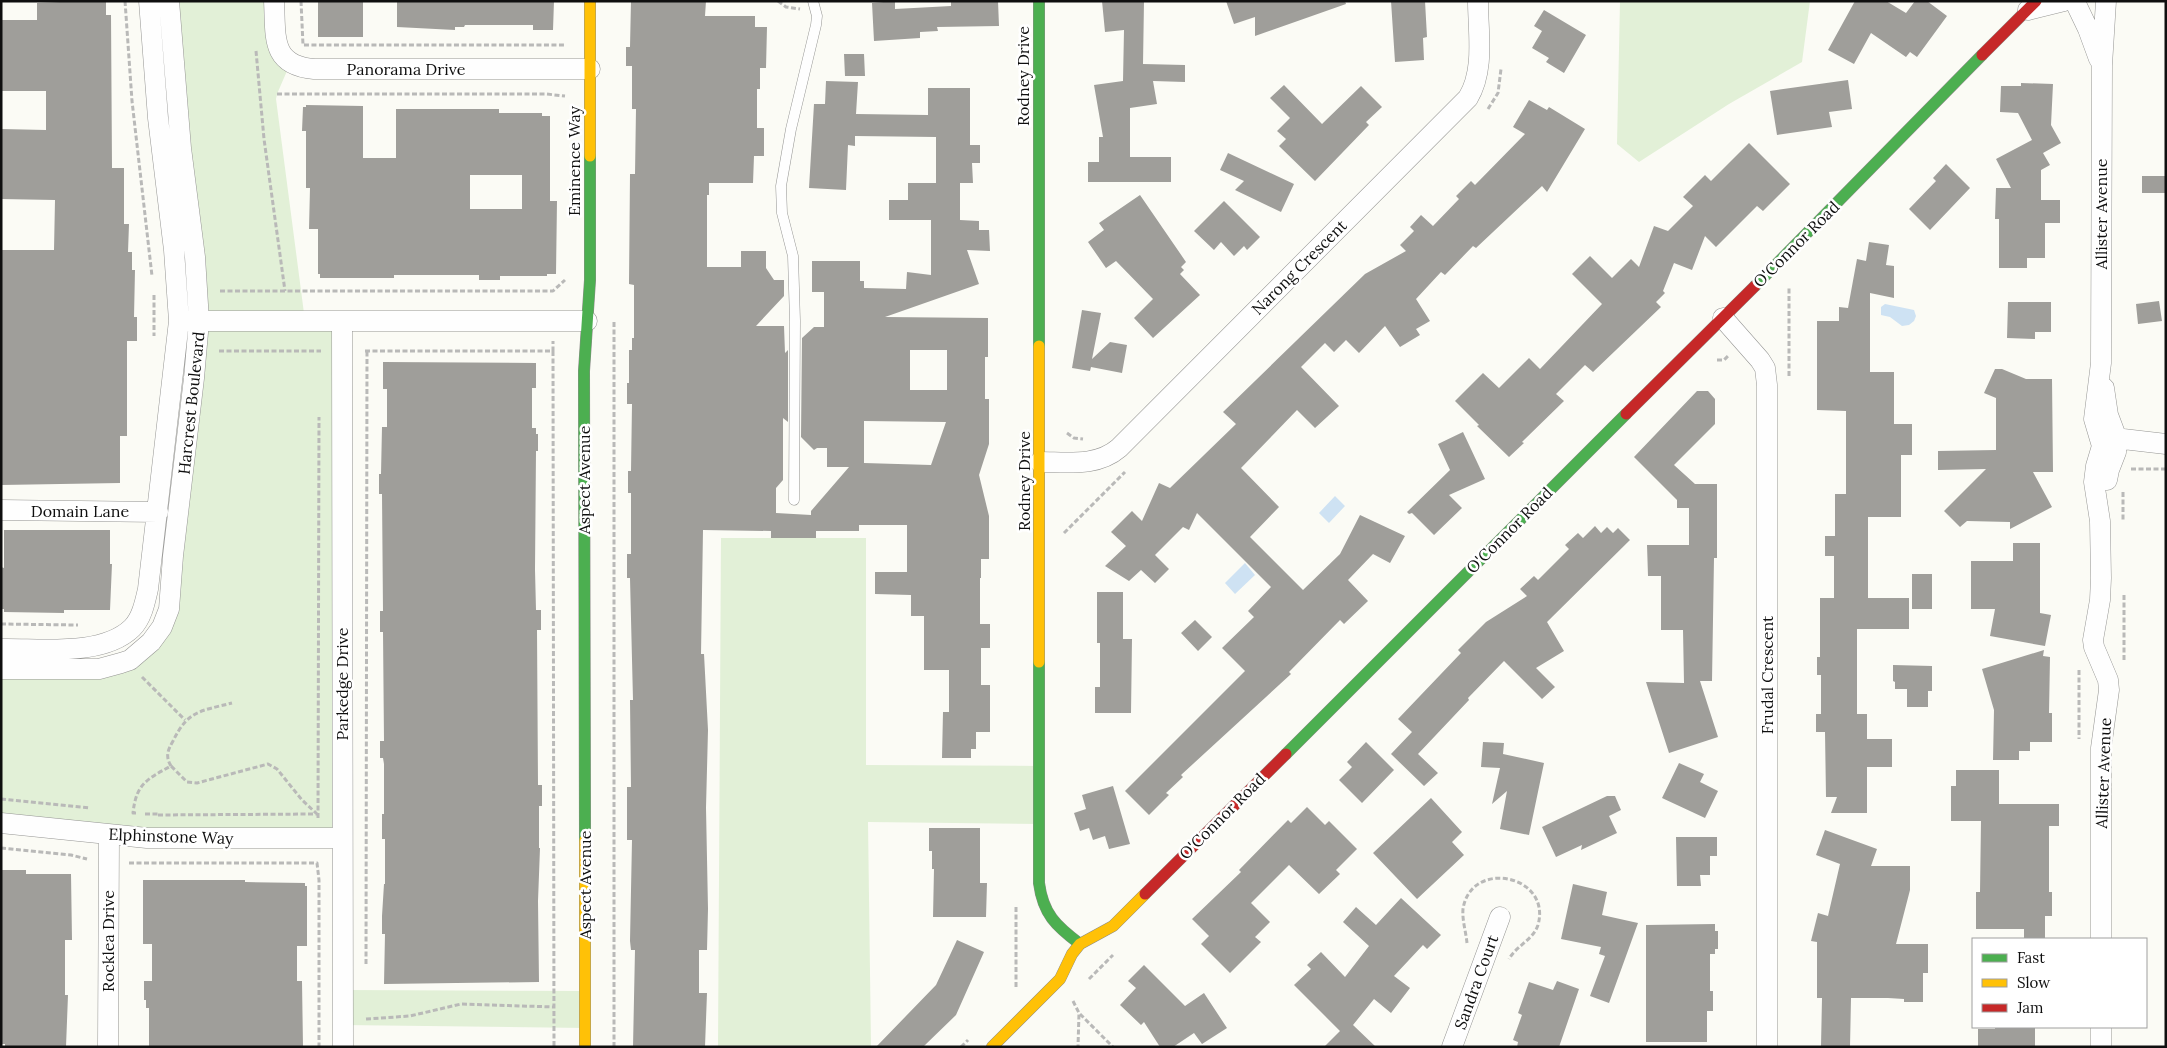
<svg xmlns="http://www.w3.org/2000/svg" width="2167" height="1048" font-family="Lora,serif">
<style>
.green{fill:#e2f0d7}
.water{fill:#cee2f3}
.building{fill:#9f9e9a;fill-rule:evenodd}
.lines{fill:none;stroke-linecap:round;stroke-linejoin:round}
.lane-casing{stroke:#959593;stroke-width:11}
.street-casing{stroke:#959593;stroke-width:21}
.fast-casing{stroke:#8c8c89;stroke-width:12}
.slow-casing{stroke:#8c8c89;stroke-width:12}
.jam-casing{stroke:#8c8c89;stroke-width:12}
.path{stroke:#b9b9b8;stroke-width:3;stroke-dasharray:5 2.5;stroke-linecap:butt}
.lane{stroke:#fefefe;stroke-width:10}
.street{stroke:#fefefe;stroke-width:20}
.fast{stroke:#4caf50;stroke-width:11}
.slow{stroke:#ffc107;stroke-width:11}
.jam{stroke:#c62828;stroke-width:11}
.labels{text-anchor:middle;stroke-width:5;stroke-linejoin:round;paint-order:stroke}
.street-label{font-size:16px;fill:#0f0f0f;stroke:#fff}
</style>
<rect width="100%" height="100%" fill="#fbfbf5"/>
<path class="green" d="M169 1H274L290 64 277 94 276 99 305 321H342V838L1 823V669H99L157 635 194 378Z
M1620 1H1810L1802 62 1729 104 1639 162 1617 144Z
M721 538H866V765L1040 766V824L868 822 871 1047H718Z
M343 990 585 991 586 1028 343 1025Z"/>
<path class="water" d="M1885 304 1914 310 1916 316 1914 321 1909 325 1902 326 1890 317 1881 315V307Z
M1335 496 1345 506 1329 523 1319 513Z
M1245 563 1255 575 1235 594 1225 583Z"/>
<path class="building" d="M83 1H106V15H111L112 168H124V224H129L128 252H132V270H135L134 317H137V341H127V436H120V483L1 485V250H54L55 200 1 199V129L46 130V91H1V20H37V3Z
M318 1H363V37H318Z
M397 1H554L553 30H533V25H465L464 27H455V30L397 27Z
M631 1H706L705 16H755V27H767L766 68H760V89H757V128H764V156H754L753 183H709V195H707V267H741V251H766V268L774 280H784V296L756 326H784L785 353 788 350V422L783 418V480L776 488V513L811 515V511L849 467H827V448H817L814 450 801 437 802 338 814 327H824V292H812V261H860V281H864V288L906 289 907 272 931 275V220H889V200H908V183H936V137L855 136V146L848 145 846 190 809 188 814 104H825L826 81 858 82 856 114 928 115V88H970V145H980V163H972L973 183H960V220L979 221V230H989L990 251 967 250 979 284 885 317 988 318V357H985V399H989V444L979 475 989 516V559H981V578H980V624H990V648H981V685H990V732H976V749H971V758H942L943 712H949V670H924V616H911V595L875 594V572H907V525H859V531H816V538H771V531L703 530 701 654H704L708 730 706 808 708 909 707 950H699V993H707L705 1047H633L635 950H631L630 941 632 840H627V787H631L630 700H633L630 578H627V554H631V493H628V471H631L632 404H627V383H629V350H632V338H634V285L629 284 630 174H635L636 109H632V66H626V47H630ZM910 350H947V390H910ZM864 421 946 422 931 465 864 463Z
M895 1V9L951 6V1H998L999 26 937 27 938 31 920 32V38L874 41 872 3Z
M1102 1H1144L1143 64 1185 65V82L1153 81 1157 104 1130 108V157H1171V182H1088V162H1099V137H1103L1094 85 1123 81 1124 30 1105 32Z
M1226 1H1345L1346 4 1255 36V17L1234 24Z
M1391 1H1425L1427 37 1423 38 1424 60 1395 62Z
M1855 1H1886L1906 13 1915 1H1927L1947 16 1917 57 1910 52 1906 57 1871 33 1854 64 1828 50Z
M1544 10 1586 35 1564 73 1546 62 1549 58 1532 48 1542 31 1534 26Z
M844 54H864L865 76H845Z
M1848 80 1852 109 1829 112 1832 127 1777 135 1770 91Z
M2021 83 2053 84 2051 125 2061 143 2043 153 2050 165 2041 170V200H2060V223H2045V258H2027V268H1999V219H1995L1996 188H2011L1996 159 2032 140 2018 113 2000 112 2001 86H2021Z
M1284 85 1322 124 1361 86 1382 107 1366 122 1369 125 1315 181 1279 146 1286 139 1277 131 1290 118 1270 98Z
M1529 100 1547 110 1549 107 1585 129 1547 192 1542 186 1476 248 1473 246 1445 275 1441 272 1416 299 1430 321 1416 329 1420 335 1400 347 1385 326 1359 353 1346 340 1334 352 1325 343 1301 367 1339 406 1315 428 1297 410 1241 468 1279 507 1250 537 1303 590 1340 554 1360 515 1405 536 1390 563 1373 554 1348 580 1368 601 1344 624 1340 620 1289 672 1291 674 1181 775 1183 777 1166 793 1169 795 1149 815 1125 791 1245 671 1222 648 1254 617 1248 611 1271 587 1197 513 1189 530 1183 527 1155 555 1169 569 1155 583 1141 570 1129 581 1105 566 1126 546 1111 532 1132 511 1142 521 1159 483 1170 488 1236 424 1223 412 1365 274 1406 251 1400 245 1414 231 1410 227 1421 215 1433 226 1459 199 1456 196 1471 181 1475 185 1525 134 1513 127Z
M306 105 363 106V158H396V109H499V113H542V116H550V201H557L556 274H547V276H500V280H479V275H394V278H320V274H318V229H309L310 188H306V131H302L303 107H306ZM470 175H522V209H470Z
M1749 143 1790 184 1763 211 1757 206 1716 247 1705 236 1692 270 1674 263 1663 291 1665 293 1656 302 1661 307 1593 372 1585 365 1556 394 1564 401 1522 442 1524 443 1509 457 1477 426 1479 425 1455 401 1483 373 1499 388 1529 358 1540 369 1602 304 1572 274 1590 256 1612 278 1631 259 1639 267 1654 226 1668 231 1693 206 1683 197 1705 175 1711 181Z
M1228 153 1294 184 1281 212 1235 190 1244 181 1220 170Z
M1946 164 1970 188 1930 230 1909 209 1936 181 1933 178Z
M2142 176H2166V193H2142Z
M1140 195 1186 262 1181 267 1184 270 1180 274 1200 295 1153 338 1134 318 1153 299 1116 261 1106 268 1088 242 1104 230 1099 223Z
M1224 201 1260 237 1247 250 1244 246 1234 256 1221 242 1214 250 1194 231Z
M1869 242 1889 245 1886 265 1894 266V298L1870 293V372H1894V424H1912V455H1901V517H1868V598H1909V629H1857V714H1867V739H1892V767H1867V813H1831L1837 797H1826L1825 732H1816V714H1821V675H1817V657H1820V598H1834V556H1825V536H1835V494H1846V411L1817 410V321H1839V307L1848 308 1857 259 1866 261Z
M2159 301 2162 321 2138 324 2136 304Z
M2008 302H2051V332H2035V339L2007 338Z
M1082 310 1101 313 1092 359 1110 342 1127 345 1122 373 1091 367 1090 371 1072 368Z
M383 362 536 363V388H532V428H536V434H538V451H536L535 570 536 610H541V630H537L538 785H542V806H539V848H540L538 901 539 982 384 984 385 934H382V916L384 884H385V839H382V814H384V764L383 758H380V741H384L383 632H380V611H383L382 494H379V474H381L382 427H387V389H383Z
M1995 369H2002L2026 379H2052L2053 472H2033L2052 507 2010 529V522L1967 521 1960 527 1944 511 1986 469 1938 470V451L1996 450V398L1984 393Z
M1697 391H1708L1715 399V424L1674 465 1695 484H1717V558H1714L1712 681H1700L1718 737 1669 753 1646 682 1684 683 1683 630H1661V576H1648L1647 545H1689V508H1677V500L1634 457Z
M1463 432 1485 479 1449 495 1462 508 1434 535 1412 513 1409 514 1407 512 1450 470 1438 444Z
M1595 526 1601 533 1607 527 1613 533 1618 528 1630 540 1547 622 1564 651 1536 668 1555 687 1542 699 1504 661 1468 698 1469 700 1418 754 1438 773 1424 786 1391 754 1412 732 1398 719 1461 653 1458 650 1486 622 1527 596 1520 589 1534 576 1538 580 1569 549 1565 545 1578 533 1583 538Z
M4 530H110V564H112L110 610H64V613L4 612V609H1V567L4 568Z
M2013 543H2040V613L2051 615 2045 646 1990 636 1995 609H1971V561H2013Z
M1912 574H1932V609H1912Z
M1097 592H1123V639H1132L1131 713H1095V687H1100V643H1097Z
M1195 620 1212 637 1198 651 1181 633Z
M2044 650 2043 656 2050 657 2049 713H2052V742H2030V751H2019V760H1993L1994 710 1982 669Z
M1893 665 1932 666V691H1928V707H1907V689H1895V682L1893 681Z
M1366 742 1394 770 1362 803 1339 780 1352 767 1347 762Z
M1483 742 1504 743 1503 754 1544 763 1529 835 1500 829 1507 791 1492 804 1500 768 1481 767Z
M1679 763 1704 774 1700 782 1718 791 1705 818 1662 798Z
M1956 770H1999V804H2059V826H2049V892H2052V916H2045V939H2024V929H1976V892H1980L1981 821H1951V786H1956Z
M1113 786 1130 844 1109 849 1105 836 1093 840 1089 828 1080 831 1074 813 1086 809 1082 795Z
M1607 796H1615L1621 810 1609 816 1617 833 1581 850 1582 845 1556 857 1542 827Z
M1431 798 1462 832 1452 842 1464 855 1417 899 1373 853Z
M1307 807 1325 825 1329 821 1357 849 1336 870 1340 874 1319 894 1289 865 1251 903 1270 922 1255 937 1261 942 1230 973 1201 944 1209 936 1192 919 1241 872 1239 870 1288 820 1291 823Z
M929 828H980V883H987L986 917H933L934 869H932V851H929Z
M1825 830 1877 849 1871 866H1910V890L1896 944H1928V973H1923V1002H1904V999L1888 998H1851L1850 1047H1821L1822 998H1817V942L1811 941 1818 913 1828 916 1840 864 1816 855Z
M1676 837H1717V856H1710V875H1700L1701 886H1677Z
M1 870H26V874H71L72 940H65V995H68L66 1047H5V1044H1Z
M143 880H245V882L305 883V886H307V946H297V981H302L303 1047H149V1008H146V1000H144V981H152V944H143Z
M1573 884 1607 892 1602 915 1638 923 1609 1003 1590 996 1605 956 1599 954 1601 947 1561 939Z
M1401 898 1441 935 1427 949 1423 945 1394 976 1410 988 1391 1013 1374 999 1353 1025 1376 1047H1324L1340 1031 1294 985 1311 969 1307 965 1321 952 1345 977 1369 946 1343 922 1356 907 1376 925Z
M1715 924V931H1718V949H1715V954H1710V991H1713V1011H1707V1042H1646V925Z
M957 940 984 952 956 1015 923 1047H876L936 985Z
M1144 965 1185 1006 1204 993 1227 1028 1202 1044 1194 1033 1173 1047H1160L1144 1022 1141 1025 1120 1005 1136 988 1128 981Z
M1557 981 1579 989 1559 1047H1517L1518 1042 1513 1040 1522 1015 1518 1013 1529 982 1553 990Z
M1995 1027H2035V1047H1978V1029H1995Z"/>
<g class="lines">
<g class="lane-casing">
<path id="lane" d="M794 500 795 321 793 256 782 213 781 186 791 129 816 25 817 16 813 1"/>
</g>
<g class="street-casing">
<path id="street" d="M274 1C276 36 270 65 314 69H590
M2076 4 2088 29 2099 59
M2028 10 2064 1
M1723 318 1760 360 1765 368 1767 385V1047
M187 321H587
M342 321 343 1047
M2104 388 2108 415 2117 439 2116 452 2109 470 2107 480
M2104 446 2123 439 2166 444
M1040 462C1067 462 1097 467 1119 448L1468 98C1485 70 1478 33 1478 1
M1 510 158 512
M1 649C40 648 102 657 132 628 142 618 145 602 148 589L179 321 174 250 158 118 149 1
M1 669H99L121 663 130 660 151 642 162 627 169 609 173 556 194 378 199 321 195 257 181 148 169 1
M1 823 147 838H342
M2101 939V748L2109 690 2108 680 2094 647 2093 640 2100 600 2101 578 2100 521 2094 482 2096 466 2102 446 2094 419 2101 363 2102 65 2106 1
M2101 1027V1047
M108 1047 109 835
M1452 1047 1500 917"/>
</g>
<g class="fast-casing">
<path id="fast" d="M1039 1V346
M1755 286 1982 55
M1039 662V883C1043 914 1056 926 1080 944
M1286 754 1626 414
M585 840 584 371 590 280V156"/>
</g>
<g class="slow-casing">
<path id="slow" d="M590 1V156
M1039 346V662
M585 840V1047
M992 1047 1060 979 1072 954 1080 944 1113 926 1145 894"/>
</g>
<g class="jam-casing">
<path id="jam" d="M1982 55 2036 1
M1626 414 1755 286
M1145 894 1286 754"/>
</g>
<path class="path" d="M125 1 132 101 152 276
M301 1 303 45H565
M778 1 786 7 800 9
M256 51 264 139 285 291
M277 94H546L565 96
M1488 109 1498 93 1501 69
M220 291H553L565 280
M154 295V336
M614 322V1047
M219 351H321
M365 351H553V341
M553 351 554 1047
M1717 360H1724L1729 355
M1789 376V287
M1067 433 1074 438 1083 439
M2131 469H2166
M2123 492V521
M1064 533 1125 472
M2124 595V661
M1 624 78 625
M2079 670V739
M142 677 185 720
M171 766C165 756 168 750 173 741 188 710 201 711 232 703
M1 799 90 808
M136 813H133C136 784 147 779 171 766L187 782 197 783 268 764 277 769 302 800 317 814
M145 814H158
M158 815 317 814
M318 818 319 417
M1 848 71 855 87 859
M129 863H317L319 880V1047
M1467 943C1466 932 1462 920 1463 909 1471 858 1552 875 1538 925 1533 940 1516 946 1509 959
M366 964 367 351
M1089 979 1113 955
M1016 987V906
M1073 1001 1079 1013 1078 1047
M1080 1014 1113 1047
M366 1019 410 1016 461 1004 554 1007
M961 1047 968 1040"/>
<use href="#lane" class="lane"/>
<use href="#street" class="street"/>
<use href="#fast" class="fast"/>
<use href="#slow" class="slow"/>
<use href="#jam" class="jam"/>
</g>
<g class="labels">
<g class="street-label">
<text x="406" y="75">Panorama Drive</text>
<text transform="translate(1023 76) rotate(-90)" y="6">Rodney Drive</text>
<text transform="translate(574 161) rotate(-90)" y="6">Eminence Way</text>
<text transform="translate(2101 214) rotate(-90)" y="6">Allister Avenue</text>
<text transform="translate(1796 244) rotate(-45)" y="6">O'Connor Road</text>
<text transform="translate(1299 267) rotate(-45)" y="6">Narong Crescent</text>
<text transform="translate(191 403) rotate(-84)" y="6">Harcrest Boulevard</text>
<text transform="translate(584 480) rotate(-90)" y="6">Aspect Avenue</text>
<text transform="translate(1024 481) rotate(-90)" y="6">Rodney Drive</text>
<text x="80" y="517">Domain Lane</text>
<text transform="translate(1509 530) rotate(-45)" y="6">O'Connor Road</text>
<text transform="translate(1767 675) rotate(-90)" y="6">Frudal Crescent</text>
<text transform="translate(342 684) rotate(-90)" y="6">Parkedge Drive</text>
<text transform="translate(2103 773) rotate(-88)" y="6">Allister Avenue</text>
<text transform="translate(1222 816) rotate(-45)" y="6">O'Connor Road</text>
<text transform="translate(171 836) rotate(2)" y="6">Elphinstone Way</text>
<text transform="translate(585 885) rotate(-90)" y="6">Aspect Avenue</text>
<text transform="translate(108 941) rotate(-90)" y="6">Rocklea Drive</text>
<text transform="translate(1476 982) rotate(-70)" y="6">Sandra Court</text>
</g>
</g>
<rect width="2167" height="1048" fill="none" stroke="#0f0f0f" stroke-width="5"/>
<rect x="1972" y="938" width="175" height="90" fill="#ffffff" stroke="#9f9f9f"/>
<rect x="1982" y="954" width="25" height="8" fill="#4caf50" stroke="#9f9f9f"/>
<text x="2017" y="963" font-size="15" fill="#0f0f0f">Fast</text>
<rect x="1982" y="979" width="25" height="8" fill="#ffc107" stroke="#9f9f9f"/>
<text x="2017" y="988" font-size="15" fill="#0f0f0f">Slow</text>
<rect x="1982" y="1004" width="25" height="8" fill="#c62828" stroke="#9f9f9f"/>
<text x="2017" y="1013" font-size="15" fill="#0f0f0f">Jam</text>
</svg>
